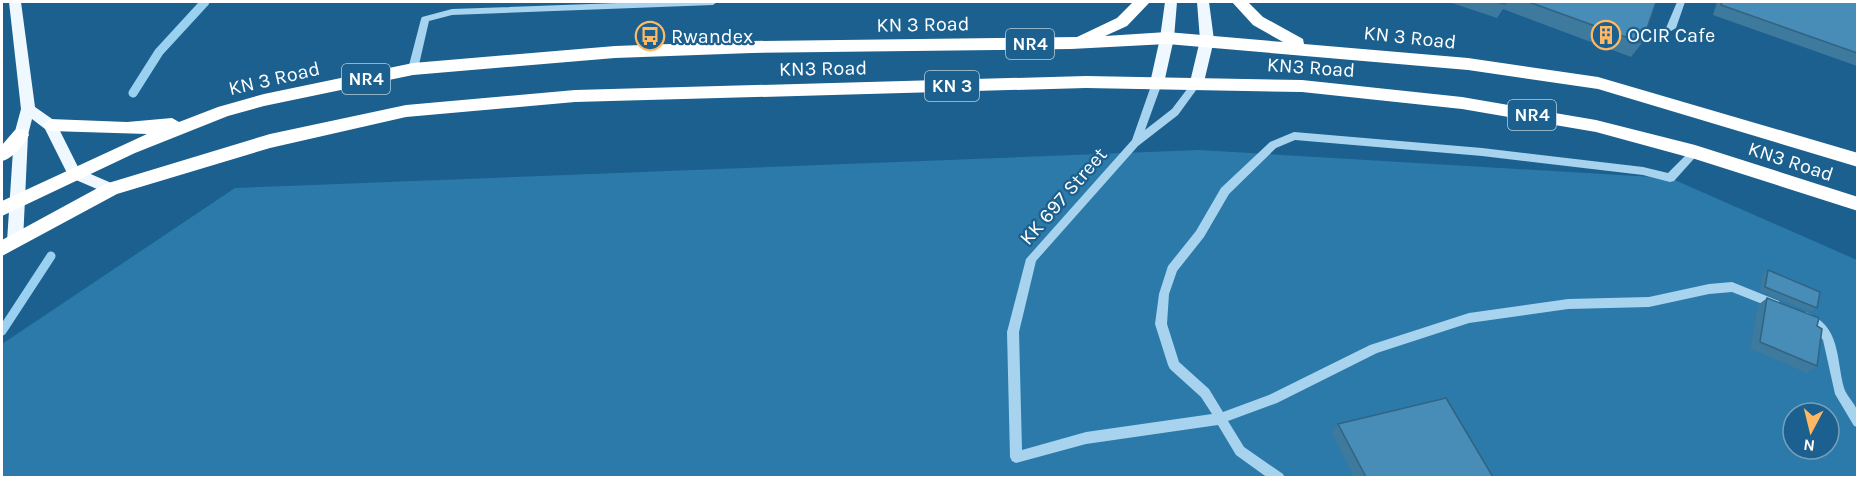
<svg xmlns="http://www.w3.org/2000/svg" width="1859" height="479" font-family="Karla,sans-serif">
<style>
.green{fill:#2b7aaa;fill-rule:evenodd}
.lines{fill:none;stroke-linecap:round;stroke-linejoin:round}
.stream{stroke:#9bd1f0;stroke-width:9}
.minor{fill:#a8d3ee;fill-rule:evenodd}
.major{fill:#eff8ff;fill-rule:evenodd}
.highway{fill:#fff;fill-rule:evenodd}
.wall{fill:#3e799e}
.building{fill:#488db8;stroke:#326381;stroke-width:1.5}
.labels{text-anchor:middle;stroke-width:4.5;stroke-linejoin:round;paint-order:stroke}
.shield{fill:#1b608e;stroke:#bbcfdd;stroke-width:1.5}
.shield-label{font-size:18px;font-weight:bold;fill:#fff}
.street-label{font-size:20px;fill:#fff;stroke:#1b608e}
.poi-label{font-size:20px;fill:#fff;stroke:#1b608e;text-anchor:start}
</style>
<rect width="100%" height="100%" fill="#1b608e"/>
<path class="green" d="M1199 150 1670 178 1857 260V477L2 478V344L235 188ZM1793 413H1829V449H1793Z"/>
<g class="lines">
<path class="stream" d="M133 93 159 52 205 2
M2 331 51 256"/>
<path class="minor" d="M645 2H717L713 5 452 15 429 21 418 69 413 72 408 69 421 19 422 17 452 9Z
M1677 2H1685L1676 28 1671 31 1666 28Z
M1157 79 1162 83 1145 130 1172 109 1194 80H1200L1202 82 1178 115 1138 146 1036 261 1019 332 1022 450 1086 432 1212 414 1201 397 1170 369 1168 365 1155 324 1159 294 1168 266 1196 231 1221 188 1270 142 1294 132 1482 148 1643 167 1668 173 1692 149 1695 148 1700 152 1674 181 1670 182 1643 175 1482 156 1295 140 1276 148 1229 194 1204 237 1177 271 1169 294 1167 324 1179 362 1209 389 1223 412 1269 395 1370 345 1469 313 1568 299 1649 297 1709 284 1732 282 1779 301 1780 304 1779 307 1775 309 1732 292 1709 294 1649 307 1568 309 1469 323 1377 353 1277 403 1228 421 1244 447 1283 474 1285 478H1268L1236 455 1218 425 1086 444 1016 463 1012 461 1010 457 1007 332 1026 259 1132 140 1152 83Z
M1806 312C1841 326 1836 358 1844 388 1847 397 1856 404 1858 413 1858 417 1858 423 1858 427L1854 426 1835 394 1823 340 1812 326 1802 320 1800 317 1802 314Z"/>
<path class="major" d="M9 2H21L35 107 55 121 79 169 116 185 118 189 116 193 111 195 69 177 45 129 32 119 28 135 23 241 20 245H10L7 241 14 135 21 109Z
M1165 2H1177L1174 38 1164 83 1157 88 1150 83 1160 38Z
M1197 2H1209L1214 40 1204 82 1197 87 1190 82 1200 40Z"/>
<path class="highway" d="M1133 2H1150L1127 26 1105 36 1167 32 1283 42 1253 25 1232 2H1248L1263 17 1303 39 1304 44 1468 58 1598 77 1858 153V167L1598 89 1468 70 1167 44 1071 49 752 53 615 58 413 75 264 106 228 116 135 153 2 216V201L147 134 50 131 42 125 50 119 127 122 172 118 179 122 218 107 264 94 413 63 615 46 752 41 1077 37 1117 18Z
M1086 76 1302 80 1462 97 1596 120 1695 145 1858 197V211L1695 159 1596 132 1462 109 1302 92 1086 88 575 102 406 117 270 148 117 194 2 256V240L105 184 270 134 406 105 575 90Z
M21 129 27 130 29 135C24 145 12 159 2 161V145L15 130Z"/>
</g>
<path class="wall" d="M1449 2H1656L1642 43 1631 57 1503 9 1497 18Z
M1717 2H1857V66L1713 15Z
M1768 270 1817 308 1811 312 1760 291 1763 274Z
M1767 298 1817 326V366L1807 373 1750 349 1758 305Z
M1338 424 1493 477H1354L1331 432Z"/>
<path class="building" d="M1497 2H1506L1505 4Z
M1529 2H1656L1642 43Z
M1722 2H1857V53L1721 5Z
M1768 270 1820 292 1817 308 1765 287Z
M1767 298 1819 318 1817 326 1822 329 1817 366 1760 342Z
M1446 398 1493 477H1366L1338 424Z"/>
<defs>
<g id="building-ring" transform="scale(1.5)"><circle r="9.5" fill="#1b608e" stroke="#ffb965" stroke-width="1.5"/><path d="M-4-6H4V6H1V3H-1V6H-4ZM-2.5-4.3h1.7v1.8h-1.7ZM.8-4.3h1.7v1.8H.8ZM-2.5-1h1.7V.8h-1.7ZM.8-1h1.7V.8H.8Z" fill="#ffb965"/></g>
<g id="bus-ring" transform="scale(1.5)"><circle r="9.5" fill="#1b608e" stroke="#ffb965" stroke-width="1.5"/><path d="M-5-6H5V4H4V6H2V4H-2V6H-4V4H-5ZM-3.5-4V0h7V-4ZM-3.5 1.2v1.5H-2V1.2ZM2 1.2v1.5H3.5V1.2Z" fill="#ffb965"/></g>
</defs>
<g fill-rule="evenodd">
<use href="#building-ring" x="1606" y="35"/>
<use href="#bus-ring" x="650" y="36"/>
</g>
<g class="labels">
<g class="shield">
<rect x="1006" y="29" width="48" height="30" rx="4.5"/>
<rect x="342" y="64" width="48" height="30" rx="4.5"/>
<rect x="925" y="71" width="54" height="30" rx="4.5"/>
<rect x="1508" y="100" width="48" height="30" rx="4.5"/>
</g>
<g class="shield-label">
<text x="1030" y="50">NR4</text>
<text x="366" y="85">NR4</text>
<text x="952" y="92">KN 3</text>
<text x="1532" y="121">NR4</text>
</g>
<g class="street-label">
<text transform="translate(923 24) rotate(-1)" y="7">KN 3 Road</text>
<text transform="translate(1410 37) rotate(6)" y="7">KN 3 Road</text>
<text transform="translate(1311 67) rotate(4)" y="7">KN3 Road</text>
<text transform="translate(823 68) rotate(-1)" y="7">KN3 Road</text>
<text transform="translate(274 78) rotate(-13)" y="7">KN 3 Road</text>
<text transform="translate(1791 161) rotate(18)" y="7">KN3 Road</text>
<text transform="translate(1063 196) rotate(-49)" y="7">KK 697 Street</text>
</g>
<g class="poi-label">
<text x="1627" y="42">OCIR Cafe</text>
<text x="671" y="43">Rwandex</text>
</g>
</g>
<rect width="1859" height="479" fill="none" stroke="#ffffff" stroke-width="6"/>
<g transform="translate(1811 431) rotate(187)"><circle r="28" fill="#1b608e" stroke="#76a0bb" stroke-width="1.5"/>
<path d="M0-4.5L10 22L0 15L-10 22Z" fill="#ffb965"/>
<text y="-9" font-size="16" font-weight="bold" text-anchor="middle" fill="#ffffff">N</text>
</g>
</svg>
